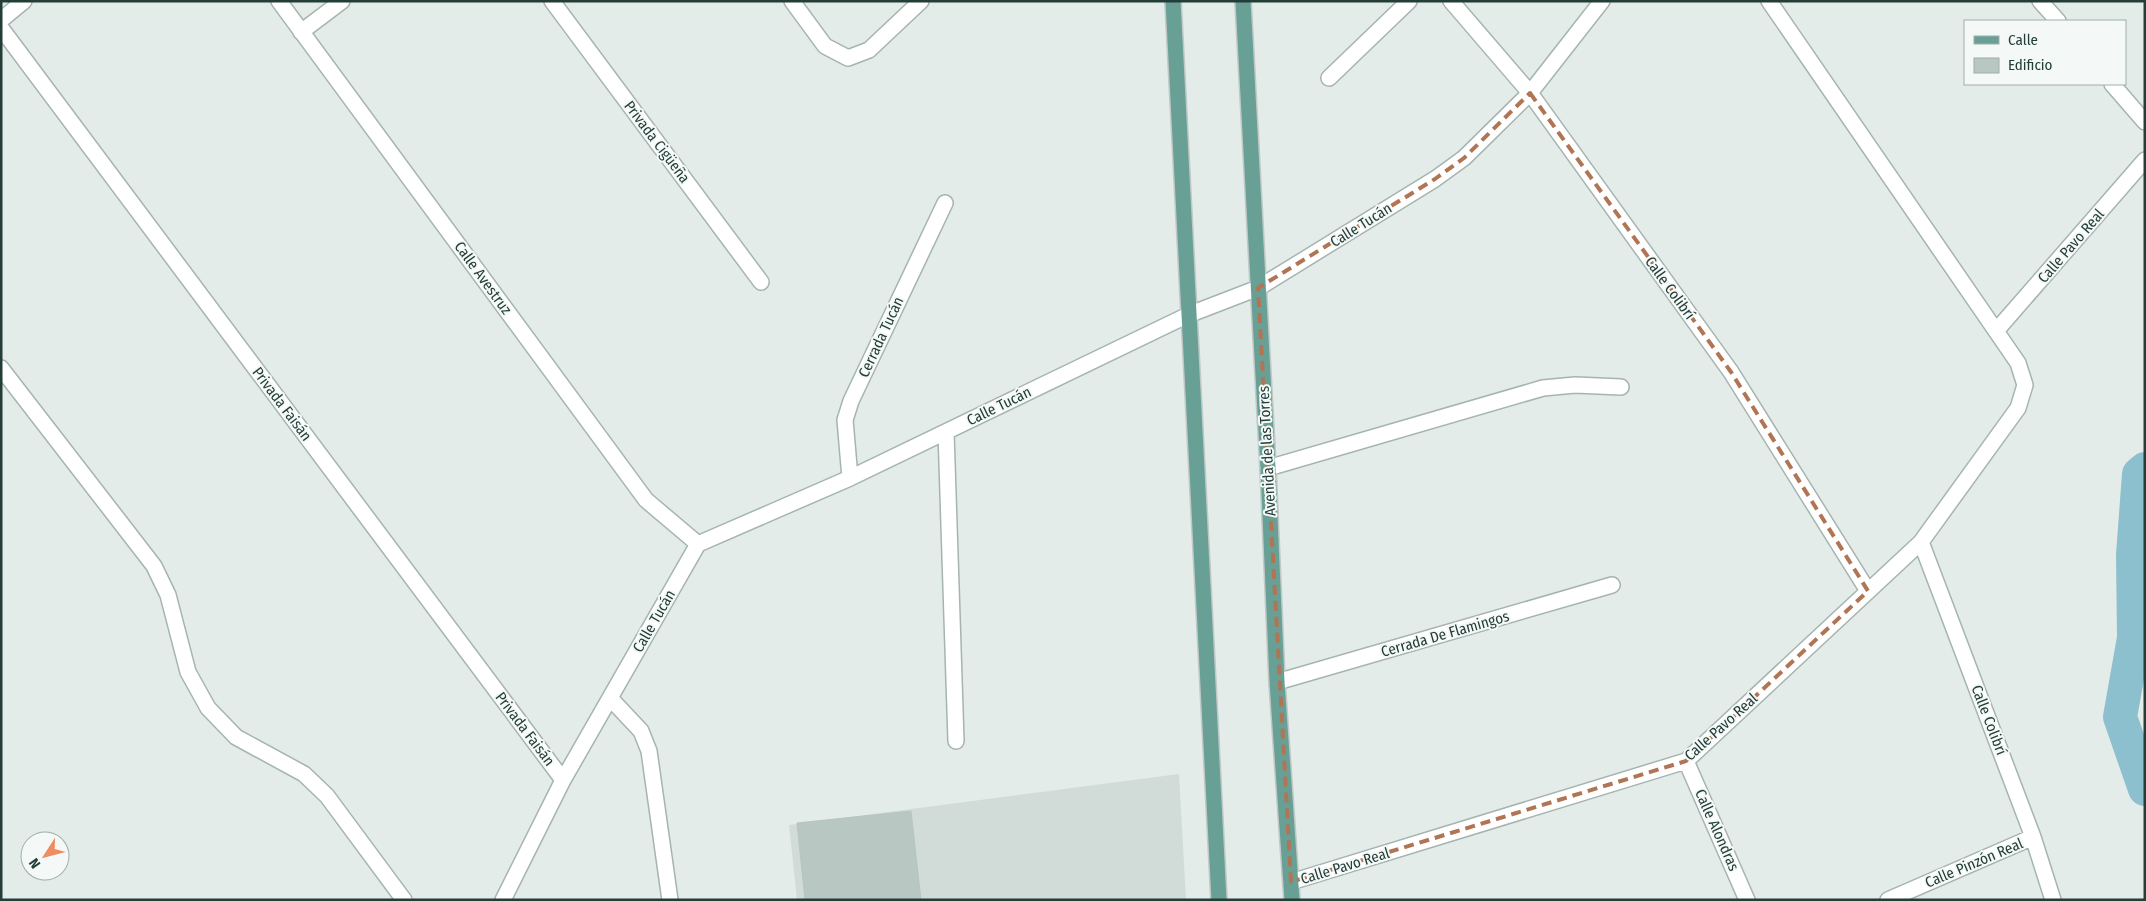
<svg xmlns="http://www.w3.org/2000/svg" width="2146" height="901" font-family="'Fira Sans Condensed',sans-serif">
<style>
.built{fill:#d1dcd8}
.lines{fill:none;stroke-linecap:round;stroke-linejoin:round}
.canal{stroke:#8dc0cf;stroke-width:34}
.building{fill:#b8c7c2;stroke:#b6c6c0}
.minor-casing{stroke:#a6b4b0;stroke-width:18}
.major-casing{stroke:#c1c9c7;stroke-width:18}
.minor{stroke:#fff;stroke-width:15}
.major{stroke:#69a096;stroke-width:15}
.marked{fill:none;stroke:#b07555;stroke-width:4;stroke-dasharray:10 6;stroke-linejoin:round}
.labels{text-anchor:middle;stroke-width:4;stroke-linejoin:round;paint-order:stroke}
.street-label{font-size:15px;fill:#233d38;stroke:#f4f9f7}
</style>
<rect width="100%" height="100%" fill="#e3ece9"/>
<path class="built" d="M1179 774 1186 900H797L789 825Z"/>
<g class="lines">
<path class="canal" d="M2145 469 2139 474 2133 555 2134 638 2120 717 2145 789"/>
</g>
<path class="building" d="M911 811 921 900H805L797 823Z"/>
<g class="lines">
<g class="minor-casing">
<path id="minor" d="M279 1 646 500 698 544
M552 1 761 282
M792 1 825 46 848 58 869 50 921 1
M1451 1 1530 93 1731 372 1868 591
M2040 1 2058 21
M1 20 24 1
M1 28 563 780
M301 32 342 1
M1329 78 1409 1
M2112 84 2145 122
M1996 331 2145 160
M1 368 154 566 168 595 188 672 208 708 236 737 304 774 327 796 404 900
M946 432 956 741
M1268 468 1543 388 1575 385 1621 387
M850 478 845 420 851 401 945 203
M1921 542 2033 837 2053 900
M1277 682 1612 585
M610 698 641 731 649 751 670 900
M1686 761 1747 900
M1291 882 1686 761 1921 542 2018 408 2025 385 2018 363 1769 1
M503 900 563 780 698 544 850 478 1188 315 1258 288 1435 179 1464 158 1530 93 1602 1
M1888 900 2033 837"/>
</g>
<g class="major-casing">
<path id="major" d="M1173 1 1219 900
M1243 1 1268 468 1277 682 1292 900"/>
</g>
<use href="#minor" class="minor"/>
<use href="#major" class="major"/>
</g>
<path class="marked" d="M1530 93 1731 372 1868 591 1686 761 1291 882 1258 288 1435 179 1464 158Z"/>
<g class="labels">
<g class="street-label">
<text transform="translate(657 142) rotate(53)" y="5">Privada Cigüeña</text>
<text transform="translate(1361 225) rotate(-32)" y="5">Calle Tucán</text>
<text transform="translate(2071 246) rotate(-49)" y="5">Calle Pavo Real</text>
<text transform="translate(483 278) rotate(54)" y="5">Calle Avestruz</text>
<text transform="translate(1670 288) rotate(54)" y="5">Calle Colibrí</text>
<text transform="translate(881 337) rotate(-65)" y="5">Cerrada Tucán</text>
<text transform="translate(282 404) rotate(53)" y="5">Privada Faisán</text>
<text transform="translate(999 406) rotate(-26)" y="5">Calle Tucán</text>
<text transform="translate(1267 451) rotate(-93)" y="5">Avenida de las Torres</text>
<text transform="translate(654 621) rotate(-60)" y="5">Calle Tucán</text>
<text transform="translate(1445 634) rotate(-16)" y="5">Cerrada De Flamingos</text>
<text transform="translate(1989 720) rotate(69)" y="5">Calle Colibrí</text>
<text transform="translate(1721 727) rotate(-42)" y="5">Calle Pavo Real</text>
<text transform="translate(525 729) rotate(53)" y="5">Privada Faisán</text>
<text transform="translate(1717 830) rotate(66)" y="5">Calle Alondras</text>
<text transform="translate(1974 863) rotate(-23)" y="5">Calle Pinzón Real</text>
<text transform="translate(1345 866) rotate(-17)" y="5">Calle Pavo Real</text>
</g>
</g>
<rect width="2146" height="901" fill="none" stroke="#233d38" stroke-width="5"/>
<rect x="1964" y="20" width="162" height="65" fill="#f4f9f7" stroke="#a0aeab"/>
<rect x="1974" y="36" width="25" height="8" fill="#69a096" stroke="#a0aeab"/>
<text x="2008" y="45" font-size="15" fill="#233d38">Calle</text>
<rect x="1974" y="58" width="25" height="15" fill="#b8c7c2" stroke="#a0aeab"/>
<text x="2008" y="70" font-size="15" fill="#233d38">Edificio</text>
<g transform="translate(45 856) rotate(234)"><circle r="24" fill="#f4f9f7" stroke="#a0aeab"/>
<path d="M0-4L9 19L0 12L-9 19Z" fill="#ed8d61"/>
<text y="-8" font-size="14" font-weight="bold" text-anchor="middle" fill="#233d38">N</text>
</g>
</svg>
